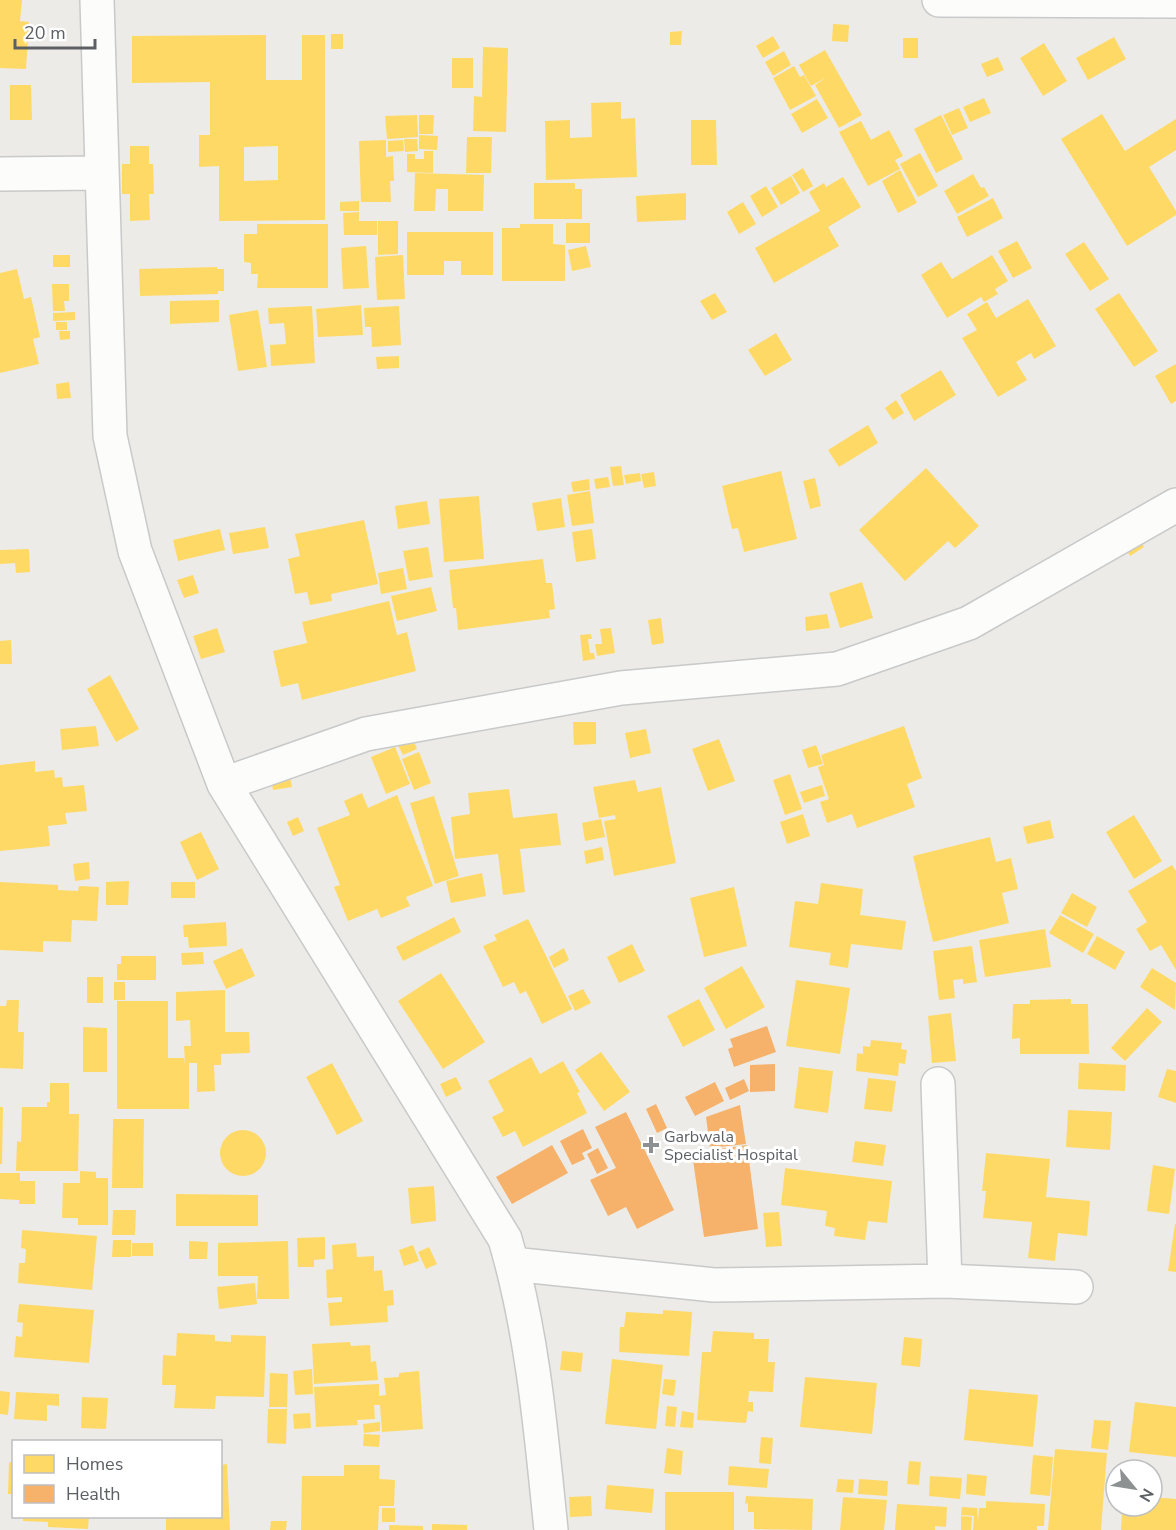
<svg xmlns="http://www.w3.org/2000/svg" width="1176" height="1530" font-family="'Nunito Sans',sans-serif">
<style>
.homes{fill:#ffd966;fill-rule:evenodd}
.health{fill:#f6b26b}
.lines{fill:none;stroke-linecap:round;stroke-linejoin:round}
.minor-casing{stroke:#c8c9c9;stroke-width:36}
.minor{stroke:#fcfcfb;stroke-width:33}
.poi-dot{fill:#8e9192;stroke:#fff;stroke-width:2}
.labels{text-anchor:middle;stroke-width:6;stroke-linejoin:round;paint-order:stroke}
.poi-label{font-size:16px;fill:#5c6064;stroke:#fff;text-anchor:start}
</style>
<rect width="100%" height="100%" fill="#ecebe7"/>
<path class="homes" d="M0 0H22L20 21 29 22 26 69 0 68Z
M833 24 849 25 848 42 832 41Z
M682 31 681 45H670V32Z
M331 34H343V49H331Z
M266 35V80H302V35H325V220L219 221V166L199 167V135H210V82L132 83V36ZM278 146V180L244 181V147Z
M773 36 780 48 763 58 756 46Z
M1114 37 1126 59 1088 80 1076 58Z
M903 38H918V58H903Z
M1044 43 1067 81 1043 96 1020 58Z
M483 47 508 48 506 132 473 131 474 96 482 97Z
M825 50 862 115 839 128 815 85 827 77 811 86 799 65Z
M784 51 791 65 773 76 765 62Z
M998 57 1004 70 987 77 981 64Z
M452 58H473V88H452Z
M794 66 800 77 804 75 816 96 790 110 773 78Z
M10 85H31L32 120H10Z
M984 98 991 113 970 122 963 107Z
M817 99 828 118 802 133 791 114Z
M621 102V119L635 118 637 177 546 180 545 121 570 120V138L592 137 591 103Z
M959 108 968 128 952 135 943 115Z
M1102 114 1125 151 1176 119V150L1149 167 1176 211V215L1127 246 1061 139Z
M417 115 418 137 387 139 385 116Z
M419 115H434L433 134H419Z
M941 115 963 159 936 173 914 129Z
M691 120H716L717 165H691Z
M861 121 871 140 889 130 903 156 895 160 900 169 868 186 839 132Z
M419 135 438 136 437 150 419 149Z
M467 137H492L491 173H466Z
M404 139H417L418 151 405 152Z
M386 140V157L393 156 394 181H390L391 202H361L359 141Z
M403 140 404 151 388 152V141Z
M130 146H149V164H153L154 194H149L150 220 130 221V194H122V164H130Z
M424 151H433V173L407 172V154H415V159H424Z
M920 153 938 186 918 197 900 164Z
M803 168 813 186 803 192 792 175Z
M900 170 917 203 898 213 882 181Z
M415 173 484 175 483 211H448V189H436L435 211H414Z
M973 174 981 188 984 187 989 196 957 214 944 191Z
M791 176 800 193 781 205 771 188Z
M843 177 861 207 828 227 839 246 774 283 755 248 820 211 809 192 824 183 826 187Z
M534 183H575V189H582V219H534Z
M766 186 778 207 762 217 750 196Z
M686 193V220L637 222 636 196Z
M993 198 1003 218 967 237 957 217Z
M359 201V211H340V202Z
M743 202 756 224 739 234 727 212Z
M359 212V221H377V235H344L343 213Z
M378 221H398V254L378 255Z
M566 223H590V243H566Z
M257 224H328V288H257L258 274H251V263L244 262V234H257Z
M520 224H553V244L565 245V281H502V228H520Z
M407 232H493V275H461V261H444V275H407Z
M1017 241 1032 268 1013 278 998 251Z
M1084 242 1109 279 1090 291 1065 254Z
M366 246 369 288 343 289 341 248Z
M586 246 591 267 572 271 568 250Z
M53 255H70V267H53Z
M403 255 405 299 377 300 375 257Z
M992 255 1008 281 995 289 998 294 984 302 981 297 947 318 921 275 941 262 952 279Z
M217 267V269H224V291H218V294L140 296 139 269Z
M17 269 24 299 31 297 40 337 33 339 39 364 0 373V273Z
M52 284H69V301H64L65 311H53Z
M715 293 727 312 712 320 700 301Z
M1119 293 1158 351 1134 367 1095 309Z
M1028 299 1056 346 1034 359 1031 353 1016 362 1027 380 998 397 962 338 977 330 967 314 987 302 996 318Z
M219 300V322L170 324V301Z
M361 305 363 335 318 337 316 309Z
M312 306 315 363 271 366 270 345 286 344 284 323 269 324 268 308Z
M399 306 401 345 372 347 371 327H365L364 308Z
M258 310 267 367 238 371 229 315Z
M75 312V320L53 321V313Z
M56 322H67V330H56Z
M59 331H70V339L60 340Z
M776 333 792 360 765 376 748 350Z
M399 356V368L377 369 376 357Z
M1176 364V401L1171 404 1155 376Z
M941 370 956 395 914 421 900 395Z
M69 382 71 398 57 399 56 384Z
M896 400 904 413 893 420 885 408Z
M868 425 878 443 839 467 828 450Z
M621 466 624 485 613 486 610 467Z
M926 468 979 526 955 548 948 541 905 581 859 530Z
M781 471 797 539 744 552 738 528 732 529 722 486Z
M654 472 656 486 644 488 641 474Z
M640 473 641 481 626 484 624 475Z
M608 477 610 487 596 489 594 479Z
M815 478 821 506 810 509 803 481Z
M589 479 590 490 573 492 571 482Z
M590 491 594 523 572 526 567 495Z
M479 496 484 559 444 562 439 499Z
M561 498 565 527 537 531 532 503Z
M427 501 430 524 398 529 395 506Z
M364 520 378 584 331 594 332 601 310 605 307 592 295 594 288 559 300 556 295 534Z
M265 527 269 548 233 554 229 533Z
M220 529 225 550 178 561 173 540Z
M592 529 596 559 576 562 572 532Z
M1137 534 1144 547 1130 556 1122 542Z
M428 547 433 577 409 581 403 551Z
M29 549 30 572 16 573 15 563 0 564V550Z
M543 559 546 583H552L555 609 549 610 550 618 458 630 456 608H453L449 570Z
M403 568 407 589 381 594 378 573Z
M193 575 199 593 184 598 177 580Z
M862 582 873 618 840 628 829 593Z
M431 587 437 611 397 621 391 596Z
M389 601 397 635 407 632 416 671 302 700 298 683 281 687 273 651 307 643 302 622Z
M827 614 830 628 806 631 805 617Z
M661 618 664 643 652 645 648 620Z
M217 628 225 652 201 659 193 636Z
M611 628 615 653 597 656 595 644H602L600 629Z
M591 634 592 639H588L590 653H594L595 659 583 661 580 635Z
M11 640 12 664H0V641Z
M110 675 139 729 116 742 87 689Z
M573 722H596V744L574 745Z
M96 726 99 746 62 750 60 729Z
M904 726 922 778 907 784 915 807 857 828 852 814 827 823 820 802 829 799 818 767 824 765 821 755Z
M646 729 651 753 630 758 625 733Z
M413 739 417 749 403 755 398 745Z
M719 739 735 781 708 791 692 749Z
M816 745 823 764 808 768 802 750Z
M395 747 410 784 386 794 371 757Z
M419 752 431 783 414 790 402 759Z
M35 761V772L54 770 55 778 62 777 63 787 84 785 87 811 65 813 67 824 48 826 50 846 0 851V765Z
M289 771 292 787 273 790 270 774Z
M790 774 802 809 785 815 773 780Z
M635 780 638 792 661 787 676 863 614 876 604 821 616 819 615 815 599 818 593 787Z
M822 785 825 796 804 803 800 792Z
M509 789 513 818 557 813 561 845 520 849 525 892 503 895 498 854 455 859 451 817 470 814 468 793Z
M362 793 368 808 397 795 433 886 406 897 410 906 381 918 377 909 348 921 334 887 340 885 317 828 350 815 344 801Z
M434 796 459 876 435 884 410 803Z
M803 814 810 836 787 844 780 822Z
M1134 815 1162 861 1134 879 1106 832Z
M298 817 304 831 293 836 287 822Z
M601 819 605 837 585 841 582 823Z
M1050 820 1054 838 1027 844 1023 827Z
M201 832 219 869 197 880 180 842Z
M990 837 996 862 1011 858 1018 889 1002 893 1009 923 933 942 913 856Z
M602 847 604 860 586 864 584 851Z
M89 862 90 879 75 881 73 864Z
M1172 865 1176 871V970L1161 945 1150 951 1136 929 1147 922 1128 891Z
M482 873 486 896 451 903 446 881Z
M129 881 128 905H106V882Z
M0 882 58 885V890L78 891 79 886 99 887 97 921 72 920 71 942 43 941V952L0 950Z
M171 882H195V898H171Z
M821 883 863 889 860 915 906 921 902 950 851 944 848 968 829 965 831 953 789 947 795 901 818 904Z
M734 887 747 946 704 957 690 898Z
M1072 893 1097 907 1087 927 1061 913Z
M1060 915 1094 934 1083 953 1049 933Z
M454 917 461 932 403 961 396 947Z
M528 919 572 1009 542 1024 526 991 520 994 514 982 503 987 483 946 497 940 494 935Z
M226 922 227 946 189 948 188 937H184L183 925Z
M1045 929 1051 967 985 977 979 940Z
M1097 936 1125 952 1115 970 1087 954Z
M632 944 645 971 619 983 607 957Z
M972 946 977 982 963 984V979L953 980 955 998 939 1000 933 951Z
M242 948 255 976 226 989 213 961Z
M564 948 569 960 554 968 549 957Z
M203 952 204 964 182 965 181 953Z
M121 956H156V980H117V964H121Z
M742 966 765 1007 726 1029 704 988Z
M1152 968 1176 983 1175 1010 1140 987Z
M441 973 485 1042 443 1069 398 1001Z
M87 977H103V1003H87Z
M796 980 850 988 840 1054 786 1046Z
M114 982H125V1000H114Z
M583 989 591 1003 575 1011 568 996Z
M225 990V1032H249L250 1053 221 1054V1065H214L215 1091 197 1092V1063H189V1109H117V1001H168V1058H184L185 1064 184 1046H191L190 1020 176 1021V992Z
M699 999 715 1030 683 1047 667 1016Z
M1071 999V1004H1088L1089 1054H1020V1038L1012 1039 1013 1004H1030V1000Z
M7 1000H19L18 1032H24L23 1069 0 1068V1006H6Z
M1147 1008 1162 1022 1125 1061 1111 1048Z
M951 1013 956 1061 932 1063 928 1016Z
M83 1027 107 1028V1072H83Z
M871 1040 902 1043 901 1049 907 1050 905 1064 899 1063 898 1076 856 1071 857 1053 863 1054V1046L870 1047Z
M601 1052 630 1092 604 1111 575 1070Z
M531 1057 540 1074 563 1061 580 1092 577 1093 587 1113 523 1147 515 1131 503 1137 492 1117 504 1111 488 1081Z
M332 1063 363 1121 337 1135 306 1077Z
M1079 1063 1126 1065 1125 1091 1078 1089Z
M799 1067 833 1071 828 1113 794 1108Z
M1167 1069 1176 1071V1103L1158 1097Z
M456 1077 462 1089 446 1097 440 1084Z
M868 1078 896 1081 892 1112 864 1109Z
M50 1083H69V1114H79L78 1171H16L17 1141 21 1142 22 1107H47V1102H50Z
M0 1107H3L2 1164H0Z
M1068 1110 1112 1112 1110 1150 1066 1147Z
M113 1119H144L143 1188H112Z
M220 1153a23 23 0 1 1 46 0a23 23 0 1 1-46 0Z
M855 1141 886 1145 883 1166 852 1162Z
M986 1153 1050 1159 1046 1197 1090 1201 1087 1236 1058 1233 1055 1261 1028 1258 1032 1222 983 1218 986 1191H982Z
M1153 1165 1175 1169 1169 1214 1147 1211Z
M785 1168 892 1181 887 1223 868 1221 865 1240 834 1236 835 1228 825 1226 827 1211 781 1205Z
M80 1171 96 1172V1178H108V1225H78V1218H62L63 1183H80Z
M0 1173H20V1181H35V1204H19V1200L0 1199Z
M434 1186 436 1221 411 1224 408 1188Z
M176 1194 258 1195V1226H176Z
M113 1210H136L135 1235H112Z
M779 1212 782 1246 766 1247 763 1213Z
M1175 1224H1176V1272L1168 1271Z
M22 1230 97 1236 92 1290 18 1283 19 1263H25L26 1249 21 1248Z
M325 1237V1259L314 1260V1267H298L297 1238Z
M113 1240H131V1257H112Z
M189 1241 208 1242 207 1259H189Z
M288 1241 289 1299H257L258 1276H218V1243Z
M132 1243H153V1256H132Z
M356 1243 357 1257 374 1256V1271L382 1270 384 1291 393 1290 394 1305 387 1306 388 1322 330 1326 328 1303 342 1302V1297L327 1298 326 1270 333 1269 332 1245Z
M413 1245 419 1261 404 1266 399 1250Z
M429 1247 437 1264 426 1269 418 1252Z
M255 1283 257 1304 219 1309 217 1287Z
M19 1304 94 1310 89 1363 14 1357 16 1336 22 1337 23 1323 17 1322Z
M663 1310 692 1312 689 1356 619 1352 620 1327H624L626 1312 663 1314Z
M713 1331 754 1333V1339H769L768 1362H775L773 1392 749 1391 748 1402H753V1412L748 1411 746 1423 697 1420 702 1352H711Z
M177 1333 215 1335V1341L231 1342V1335L266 1336 264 1397 216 1396 215 1409 174 1408 176 1385H162L163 1355 176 1356Z
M904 1337 922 1339 920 1367 901 1365Z
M350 1342 351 1346 370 1345 371 1362 376 1361 378 1380 314 1384 312 1344Z
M562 1351 583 1353 581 1372 560 1370Z
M612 1359 663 1365 656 1429 605 1424Z
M312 1369 313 1394 295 1395 293 1371Z
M419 1371 423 1429 382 1432 380 1405H374L375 1419 357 1420 358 1425 316 1427 314 1387 379 1384V1396L386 1395 384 1378 399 1377V1373Z
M270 1373 288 1374 287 1407H269Z
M805 1377 877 1383 872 1434 800 1427Z
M664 1379 676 1380 674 1396 662 1394Z
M969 1389 1038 1395 1033 1447 964 1440Z
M0 1391 10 1392 8 1415 0 1414Z
M16 1392 59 1394V1406L47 1405V1421L14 1419Z
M82 1397 108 1398 106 1429 81 1428Z
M1135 1402 1176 1407V1457L1129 1452Z
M667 1406 677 1407 675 1427 665 1426Z
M268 1409H287L286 1444 267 1443Z
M682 1411 694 1413 693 1428 680 1427Z
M310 1413 311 1428 294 1429 293 1414Z
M1094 1420 1111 1421 1108 1450 1091 1448Z
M380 1422V1431L364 1433 363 1424Z
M364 1434 380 1435 379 1447 363 1446Z
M761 1437 773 1438 771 1464 759 1463Z
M667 1448 683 1451 681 1475 664 1473Z
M1055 1449 1107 1453 1101 1530H1048Z
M1033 1455 1053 1457 1050 1496 1030 1494Z
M909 1461 921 1462 919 1485 907 1484Z
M9 1462 14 1463V1494H8Z
M227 1464 230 1530H166V1516H220V1465Z
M344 1465H380L379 1479 395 1480 394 1506H379L378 1530H301L302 1476H344Z
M729 1466 769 1469 767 1488 728 1485Z
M967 1474 987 1476 985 1496 966 1494Z
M930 1476 962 1478 960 1499 929 1496Z
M838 1479 854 1480 853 1493 836 1492Z
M859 1479 888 1481 887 1496 858 1494Z
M607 1485 654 1489 652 1513 605 1509Z
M665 1492H734V1530H665Z
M591 1496 592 1516 570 1517 569 1497Z
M746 1496 813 1499 812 1530 754 1529V1512H748V1503L745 1504Z
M843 1497 887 1500 884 1530H840Z
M1152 1497 1176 1499V1530H1121L1122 1513H1126L1127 1506H1152Z
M986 1501 1045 1504 1044 1526H1037V1530H973L974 1516 961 1515 962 1507 977 1508 978 1521 979 1508H986Z
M897 1504 947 1507 946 1527 935 1526V1530H895Z
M382 1508H395V1522H382Z
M23 1516H89L88 1529 48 1527V1522L23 1521Z
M961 1516 972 1517 971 1530H961Z
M271 1521H287L286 1530H270Z
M432 1524 467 1525V1530H432Z
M389 1525 423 1526V1530H389Z"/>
<path class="health" d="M767 1026 776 1052 734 1067 728 1049 733 1047 730 1039Z
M775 1064V1091L750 1092V1065Z
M744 1079 749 1091 730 1100 725 1088Z
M715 1082 724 1101 695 1116 685 1097Z
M656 1104 667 1128 657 1133 646 1109Z
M740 1105 746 1144 710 1148 706 1117Z
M626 1112 674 1210 637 1229 626 1207 608 1216 590 1180 616 1168 595 1127Z
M583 1129 592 1148 582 1153 585 1159 572 1165 560 1141Z
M552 1145 568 1173 512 1204 496 1177Z
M747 1145 758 1229 704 1237 692 1153Z
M598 1148 608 1168 597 1174 587 1154Z"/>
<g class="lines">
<g class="minor-casing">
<path id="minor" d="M97 0 110 436 135 551 224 784 505 1239C533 1334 541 1432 551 1530
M939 0 1176 1
M0 174 101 173
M224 784 366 734 621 688 837 669 969 623 1176 505
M938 1084 945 1281
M512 1264 714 1285 945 1281 1076 1287"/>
</g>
<use href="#minor" class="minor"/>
</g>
<path class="poi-dot" d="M648 1136h6v6h6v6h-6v6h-6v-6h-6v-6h6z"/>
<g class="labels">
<g class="poi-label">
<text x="664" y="1142">Garbwala<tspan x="664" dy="18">Specialist Hospital</tspan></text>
</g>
</g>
<rect x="12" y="1440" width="210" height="78" fill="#ffffff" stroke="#bebfc1" stroke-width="1.5"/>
<rect x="24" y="1455" width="30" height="18" fill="#ffd966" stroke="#bebfc1" stroke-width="1.5"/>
<text x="66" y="1470" font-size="18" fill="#5c6064">Homes</text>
<rect x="24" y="1485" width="30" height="18" fill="#f6b26b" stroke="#bebfc1" stroke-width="1.5"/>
<text x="66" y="1500" font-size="18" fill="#5c6064">Health</text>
<g transform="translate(1134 1488) rotate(120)"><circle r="28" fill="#ffffff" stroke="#bebfc1" stroke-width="1.5"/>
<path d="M0-4.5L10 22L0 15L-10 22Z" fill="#8e9192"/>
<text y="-9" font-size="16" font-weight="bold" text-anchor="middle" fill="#5c6064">N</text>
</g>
<path d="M15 39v9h80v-9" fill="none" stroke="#5c6064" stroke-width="3"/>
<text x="24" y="39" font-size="18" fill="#5c6064" stroke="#ffffff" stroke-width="4.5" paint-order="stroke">20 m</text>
</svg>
